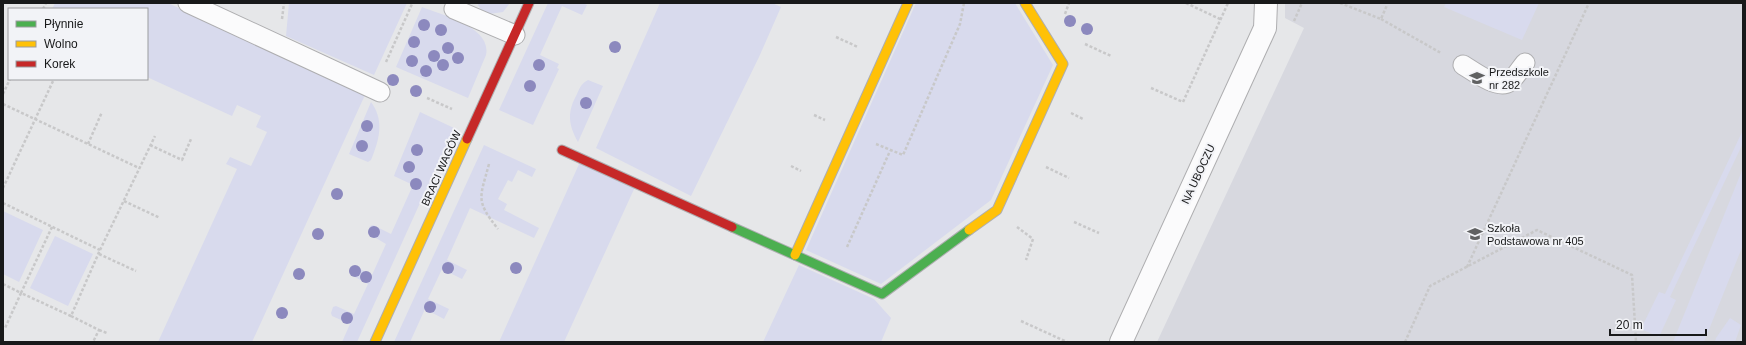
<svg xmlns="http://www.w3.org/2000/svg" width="1746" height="345" font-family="Arial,sans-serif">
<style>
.built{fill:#d7d8df}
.green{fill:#d8daed}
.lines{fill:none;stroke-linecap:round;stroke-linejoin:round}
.lane-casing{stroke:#aeaeb0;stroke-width:21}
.street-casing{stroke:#aeaeb0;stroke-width:24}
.fast-casing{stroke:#aeaeb0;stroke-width:11}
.slow-casing{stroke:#aeaeb0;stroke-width:11}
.jam-casing{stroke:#aeaeb0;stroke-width:11}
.path{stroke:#c8c8c9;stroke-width:2.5;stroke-dasharray:3 2;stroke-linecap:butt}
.lane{stroke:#fbfbfc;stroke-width:19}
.street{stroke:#fbfbfc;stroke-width:22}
.fast{stroke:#4caf50;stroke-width:9}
.slow{stroke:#ffc107;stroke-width:9}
.jam{stroke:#c62828;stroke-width:9}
.tree{fill:#8c89be}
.labels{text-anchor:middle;stroke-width:4;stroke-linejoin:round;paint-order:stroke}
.poi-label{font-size:11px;fill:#18191a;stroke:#f2f3f7;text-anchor:start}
.street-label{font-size:11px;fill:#18191a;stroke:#f2f3f7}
</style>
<rect width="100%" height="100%" fill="#e6e7e9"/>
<path class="built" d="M1285 3H1743V342H1157L1304 28 1285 18Z"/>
<path class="green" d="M55 3H168L365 95 252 342H158L237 169 226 164 230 157 251 166 267 132 256 127 261 116 237 105 232 116 147 77V9H52Z
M289 3H407L374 75 286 36Z
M477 3H510L503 12 489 14 481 10Z
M548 3H583L587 5 582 15 562 6 540 55 559 64 557 68 559 69 533 125 499 110Z
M660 3H772L781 7 759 57 691 196 596 148Z
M916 3H1015L1053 65 991 200 881 284 806 250Z
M1446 3H1539L1522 40 1444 7Z
M422 7C442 15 492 27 486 55L468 98 396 67Z
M588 80 603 86 578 142C568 124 567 112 577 94 580 87 582 83 588 80Z
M371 102C385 121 379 140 371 160L368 162 349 154Z
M420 112 454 128 357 342H342L350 324 332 316 331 313 333 307 336 306 354 314 368 284 351 275 349 273 352 267 354 266 372 275 386 244 369 234 368 232 370 226 373 225 391 234 413 185 394 176 395 173Z
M1743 130V143L1670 297 1676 300 1659 337 1641 329 1659 292 1665 294Z
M484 145 536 169 532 177 518 170 512 182 508 180 498 199 507 204 504 210 539 228 534 238 470 208 447 260 467 270 462 279 442 269 428 299 449 309 444 319 425 309 410 342H394Z
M580 162 635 187 564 342H499Z
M1743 168V245L1704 342H1673Z
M3 211 43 230 19 282 3 274Z
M55 236 93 254 68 306 30 288Z
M799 265 874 299 891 318 881 342H763Z
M1730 318 1741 325 1735 342H1715L1716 338Z"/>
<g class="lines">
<g class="lane-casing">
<path id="lane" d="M188 3 380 92
M457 3 454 9 515 35
M1463 65C1473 71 1498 90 1509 82 1515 78 1520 69 1525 63"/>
</g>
<g class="street-casing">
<path id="street" d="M1121 342 1265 28 1266 3"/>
</g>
<g class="fast-casing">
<path id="fast" d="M732 227 882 294 969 230"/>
</g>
<g class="slow-casing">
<path id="slow" d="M969 230 997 210 1063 64 1025 3
M795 255 908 3
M375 342 467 139"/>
</g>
<g class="jam-casing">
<path id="jam" d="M467 139 529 3
M562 150 732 227"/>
</g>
<path class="path" d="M1186 3 1222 20
M1340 3 1381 19 1387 5
M43 9 46 3
M1065 14 1069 3
M282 19 284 3
M1381 19 1441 53
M1294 21 1302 3
M836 37 858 47
M1085 44 1111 56
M386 62 412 4
M1151 88 1183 102 1228 3
M3 94 10 79
M427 98 452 109
M3 104 139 168
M1071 113 1083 119
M814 115 825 120
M88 144 102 112
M876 144 903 155 960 24 964 3
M150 145 182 160 191 139
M489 164C480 198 475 200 498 229
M791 166 801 171
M1046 167 1069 178
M3 188 54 79
M124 201 160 218
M3 203 100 250
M1074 222 1099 233
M52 227 21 293 71 316 100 250 155 136
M1017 227 1033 239 1026 260
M847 247 890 151
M99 254 136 271
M1467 267 1589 3
M3 284 21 293 5 328
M71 316 99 330 93 342
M1021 321 1067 342
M99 330 107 333
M1405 342 1430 286 1537 230 1632 275 1636 342"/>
<use href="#lane" class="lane"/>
<use href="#street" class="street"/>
<use href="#fast" class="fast"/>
<use href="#slow" class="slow"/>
<use href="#jam" class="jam"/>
</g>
<g class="tree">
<circle cx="1070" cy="21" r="6"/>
<circle cx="424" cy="25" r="6"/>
<circle cx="1087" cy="29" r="6"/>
<circle cx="441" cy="30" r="6"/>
<circle cx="414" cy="42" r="6"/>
<circle cx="615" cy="47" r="6"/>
<circle cx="448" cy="48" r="6"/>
<circle cx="434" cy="56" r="6"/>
<circle cx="458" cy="58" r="6"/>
<circle cx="412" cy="61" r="6"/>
<circle cx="443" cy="65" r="6"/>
<circle cx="539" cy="65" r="6"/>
<circle cx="426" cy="71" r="6"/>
<circle cx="393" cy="80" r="6"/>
<circle cx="530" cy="86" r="6"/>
<circle cx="416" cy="91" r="6"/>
<circle cx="586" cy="103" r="6"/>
<circle cx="367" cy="126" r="6"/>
<circle cx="362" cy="146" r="6"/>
<circle cx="417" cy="150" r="6"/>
<circle cx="409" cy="167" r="6"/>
<circle cx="416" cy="184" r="6"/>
<circle cx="337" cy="194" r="6"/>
<circle cx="374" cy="232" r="6"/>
<circle cx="318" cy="234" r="6"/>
<circle cx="448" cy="268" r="6"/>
<circle cx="516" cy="268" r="6"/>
<circle cx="355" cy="271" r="6"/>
<circle cx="299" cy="274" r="6"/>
<circle cx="366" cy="277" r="6"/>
<circle cx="430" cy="307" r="6"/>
<circle cx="282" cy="313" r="6"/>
<circle cx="347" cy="318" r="6"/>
</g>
<defs>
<g id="school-bare" transform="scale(1.2)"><path d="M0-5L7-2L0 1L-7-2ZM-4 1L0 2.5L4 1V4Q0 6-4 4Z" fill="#606162" stroke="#f2f3f7" stroke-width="2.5" paint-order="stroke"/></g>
</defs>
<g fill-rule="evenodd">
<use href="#school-bare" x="1477" y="78"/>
<use href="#school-bare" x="1475" y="234"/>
</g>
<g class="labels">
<g class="poi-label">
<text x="1489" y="76">Przedszkole<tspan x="1489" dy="13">nr 282</tspan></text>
<text x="1487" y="232">Szkoła<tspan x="1487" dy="13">Podstawowa nr 405</tspan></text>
</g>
<g class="street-label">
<text transform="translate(441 168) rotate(-66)" y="4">BRACI WAGÓW</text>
<text transform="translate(1198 174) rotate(-65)" y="4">NA UBOCZU</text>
</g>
</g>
<rect width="1746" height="345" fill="none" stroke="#18191a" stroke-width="8"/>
<rect x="8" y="8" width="140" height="72" fill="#f2f3f7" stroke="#9b9c9f"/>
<rect x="16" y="21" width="20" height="6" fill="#4caf50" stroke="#9b9c9f"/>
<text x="44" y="28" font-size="12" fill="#18191a">Płynnie</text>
<rect x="16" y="41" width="20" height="6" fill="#ffc107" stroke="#9b9c9f"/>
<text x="44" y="48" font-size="12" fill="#18191a">Wolno</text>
<rect x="16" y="61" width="20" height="6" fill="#c62828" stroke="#9b9c9f"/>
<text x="44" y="68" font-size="12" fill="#18191a">Korek</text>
<path d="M1610 329v6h96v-6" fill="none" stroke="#18191a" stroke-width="2"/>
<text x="1616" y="329" font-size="12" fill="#18191a" stroke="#f2f3f7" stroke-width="3" paint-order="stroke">20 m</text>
</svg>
